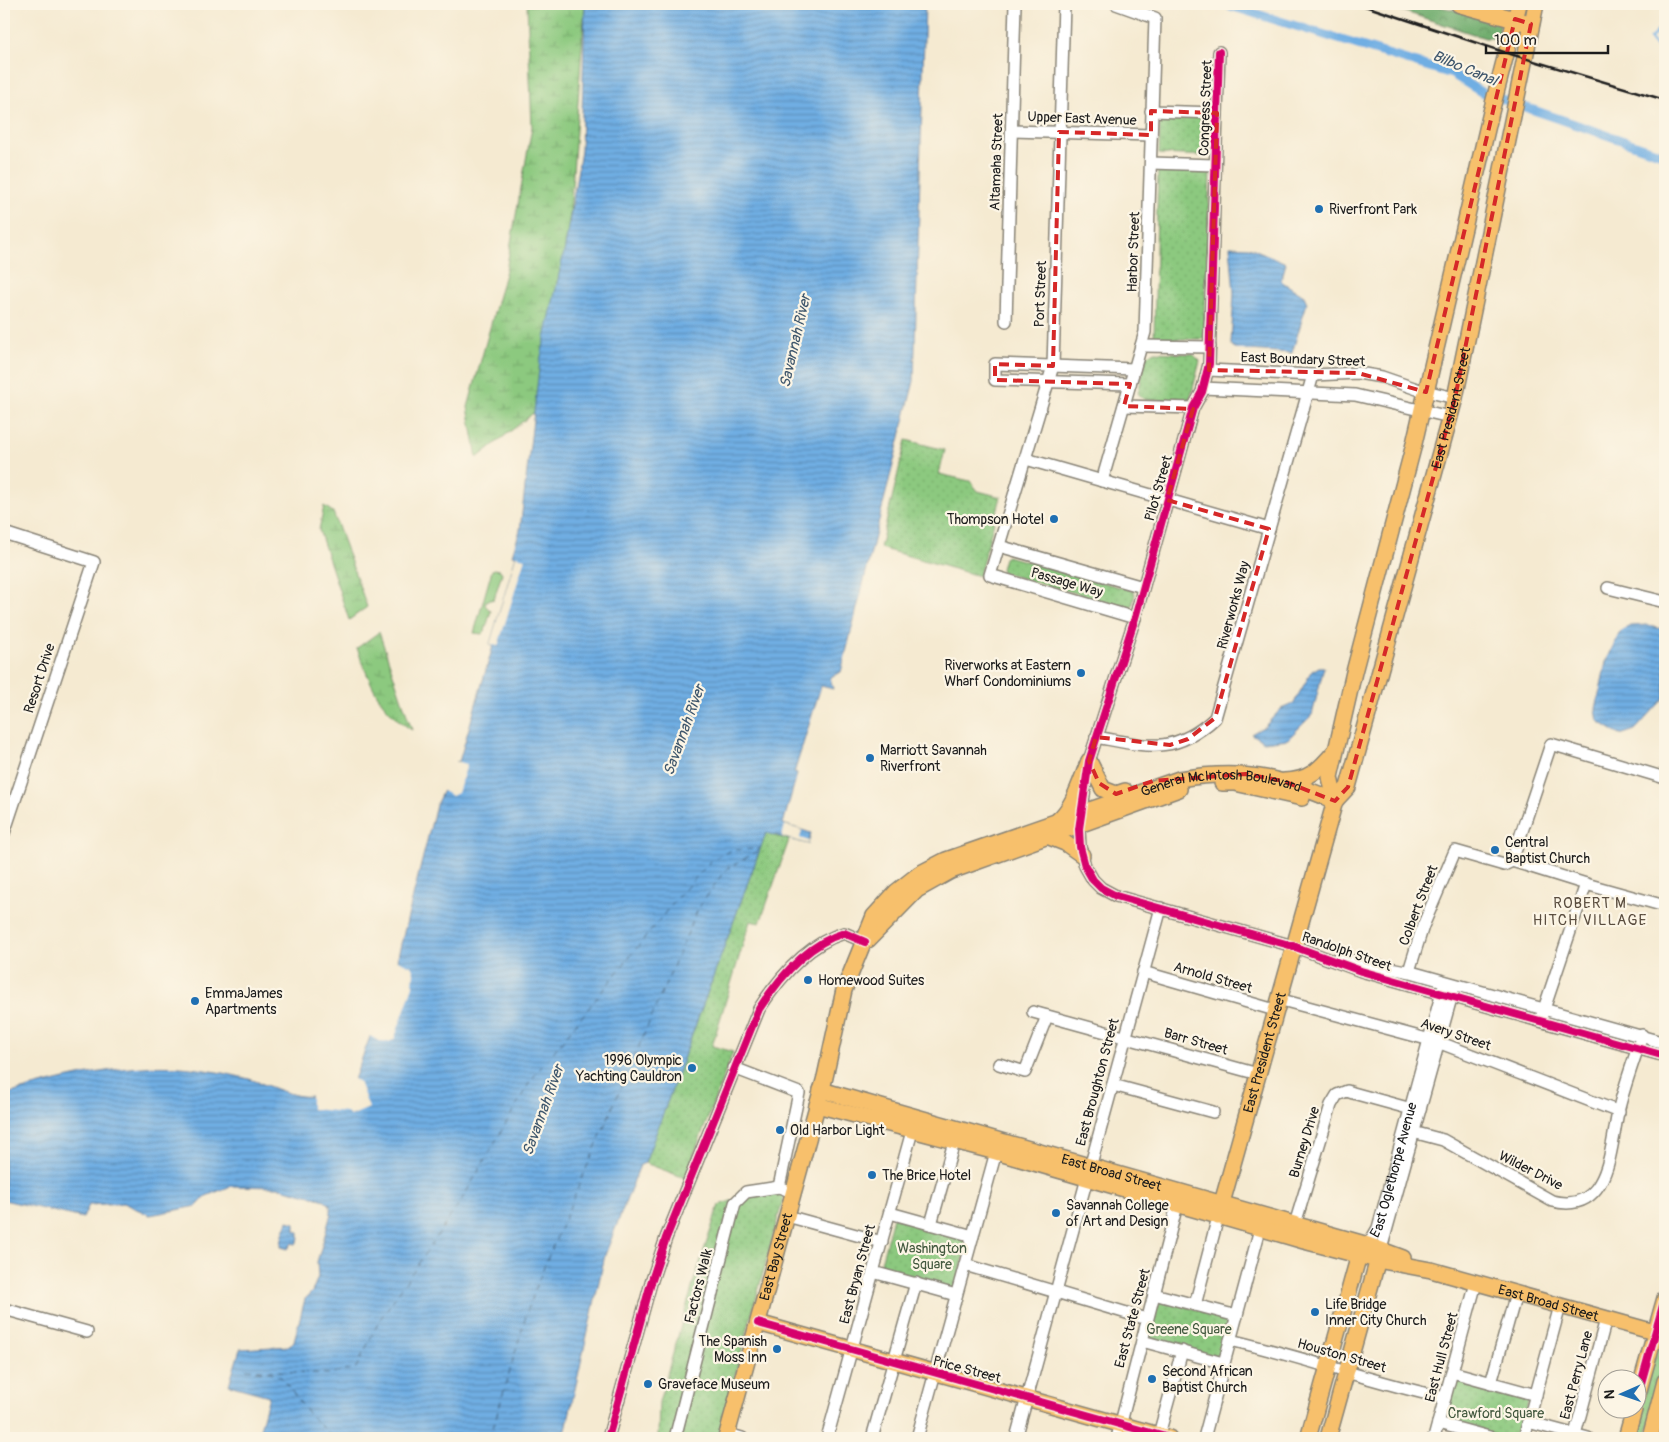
<svg xmlns="http://www.w3.org/2000/svg" width="1669" height="1442" font-family="Pangolin,sans-serif">
<style>
.grass{fill:url(#grass-tufts);stroke:#54724e}
.forest{fill:url(#forest-crowns);stroke:#466445}
.wetland{fill:url(#wetland-marsh);stroke:#54724e}
.park{fill:url(#park-dots);stroke:#54724e}
.garden{fill:#8cc97f;stroke:#54724e}
.water{fill:url(#water-rules);stroke:#466580}
.pier{fill:#f5ead1}
.lines{fill:none;stroke-linecap:round;stroke-linejoin:round}
.stream{stroke:#70aee3;stroke-width:2.5}
.canal{stroke:#70aee3;stroke-width:9}
.ferry{stroke:#3e566c;stroke-width:1;stroke-dasharray:6 5;stroke-linecap:butt}
.minor-casing{stroke:#888376;stroke-width:14}
.major-casing{stroke:#888376;stroke-width:18}
.highway-casing{stroke:#888376;stroke-width:19}
.minor{stroke:#fff;stroke-width:11}
.major{stroke:#f7c06c;stroke-width:15}
.highway{stroke:#f7c06c;stroke-width:16}
.rail{stroke:#1c1c1c;stroke-width:2.5}
.cycleway-casing{stroke:#fcf5e5;stroke-width:11}
.cycleway{stroke:#d6006c;stroke-width:8}
.marked{fill:none;stroke:#d62828;stroke-width:4;stroke-dasharray:10 6;stroke-linejoin:round}
.poi-dot{fill:#1f6fb2;stroke:#fcf5e5;stroke-width:2}
.labels{text-anchor:middle;stroke-width:4.5;stroke-linejoin:round;paint-order:stroke}
.street-label{font-size:14px;fill:#1c1c1c;stroke:#fcf5e5}
.poi-label{font-size:14px;fill:#1c1c1c;stroke:#fcf5e5;text-anchor:start}
.park-label{font-size:14px;fill:#43593f;stroke:#fcf5e5}
.water-label{font-size:15px;font-style:italic;fill:#3e566c;stroke:#fcf5e5}
.neighbourhood-label{font-size:15px;letter-spacing:1px;fill:#5a4d3f;stroke:#fcf5e5}
</style>
<defs>
<pattern id="grass-tufts" width="24" height="20" patternUnits="userSpaceOnUse" patternTransform="scale(1.25)"><rect width="24" height="20" fill="#8cc97f"/><path d="M3 7l-1-3M5 7V3M7 7l1-3M15 17l-1-3M17 17v-4M19 17l1-3" fill="none" stroke="#78ac6d"/></pattern>
<pattern id="forest-crowns" width="20" height="18" patternUnits="userSpaceOnUse" patternTransform="scale(1.25)"><rect width="20" height="18" fill="#71ad6e"/><path d="M2 6a3 3 0 1 1 6 0M12 15a3 3 0 1 1 6 0" fill="none" stroke="#5c8c5a"/></pattern>
<pattern id="wetland-marsh" width="20" height="14" patternUnits="userSpaceOnUse" patternTransform="scale(1.25)"><rect width="20" height="14" fill="#8cc97f"/><path d="M1 5h8M5 5V1M11 12h8M15 12V8" fill="none" stroke="#78ac6d"/></pattern>
<pattern id="park-dots" width="8" height="8" patternUnits="userSpaceOnUse" patternTransform="scale(1.25)"><rect width="8" height="8" fill="#8cc97f"/><path d="M2 2h.1M6 6h.1" fill="none" stroke="#78ac6d" stroke-width="1.8" stroke-linecap="round"/></pattern>
<pattern id="water-rules" width="6" height="5" patternUnits="userSpaceOnUse" patternTransform="scale(1.25)"><rect width="6" height="5" fill="#70aee3"/><path d="M0 2.5h6" fill="none" stroke="#5b8db7"/></pattern>
</defs>
<rect width="100%" height="100%" fill="#fcf5e5"/>
<filter id="ink" filterUnits="userSpaceOnUse"><feTurbulence type="fractalNoise" baseFrequency=".02" numOctaves="2"/><feDisplacementMap in="SourceGraphic" scale="10" xChannelSelector="R" yChannelSelector="G"/><feConvolveMatrix kernelMatrix="1 2 1 2 8 2 1 2 1" color-interpolation-filters="sRGB"/></filter>
<filter id="wash" filterUnits="userSpaceOnUse"><feTurbulence type="fractalNoise" baseFrequency=".0096" numOctaves="4" result="noise"/><feDisplacementMap in="SourceGraphic" scale="20" xChannelSelector="R" yChannelSelector="G"/><feGaussianBlur stdDeviation="1.12" result="paint"/><feColorMatrix in="noise" values="0 0 0 0 0 0 0 0 0 0 0 0 0 0 0 0 0 1.4 0 .05"/><feComposite in="paint" operator="in"/></filter>
<g filter="url(#wash)">
<rect width="100%" height="100%" fill="#f5ead1"/>
<path class="grass" d="M1665 1316V1364L1645 1438H1633Z"/>
<path class="forest" d="M1381 4H1429L1501 21 1498 38H1485Z"/>
<path class="wetland" d="M527 4H585L570 214 542 406 477 458 468 407 506 270 532 127Z
M324 506 333 512 367 607 349 620 319 530Z
M379 632 412 730C379 709 370 683 357 648Z"/>
<path class="park" d="M1160 116 1210 117V153L1208 156 1159 154Z
M1158 167 1204 168 1210 171 1204 339H1154Z
M1155 352 1193 354 1200 361 1190 400 1179 401 1143 399 1138 393 1147 355Z
M906 440 945 450 939 474 970 481 978 491 1001 497 979 576 880 548Z
M1007 556 1134 591 1135 594 1132 607 1129 608 1003 573 1001 569 1004 558Z
M766 833 789 840 760 923 750 921 712 1046 733 1052 685 1178 645 1163Z
M774 1191 784 1196 718 1438H658L659 1402 694 1281 719 1205 751 1194Z
M893 1217 969 1238 955 1291 879 1270Z
M1157 1299 1232 1319 1222 1359 1147 1338Z
M1455 1379 1529 1399 1519 1438H1507L1444 1422Z"/>
<path class="garden" d="M495 569 500 570 502 573 494 599 486 601 485 605 491 611 485 631 482 634 474 633 492 570Z"/>
<path class="water" d="M585 4H925L914 381 841 672 830 677 833 689 821 686 794 773 797 774 783 824 811 833 808 844 766 833 645 1163 640 1165 605 1255 564 1438H265L258 1436 269 1396 229 1385 240 1349 290 1346 294 1341 305 1299 312 1292 318 1277 317 1262 331 1214 330 1205 325 1200 278 1187 231 1186 206 1196 197 1206 150 1215 123 1203 89 1205 83 1218 4 1200V1093H11C76 1075 144 1058 211 1071 224 1073 237 1076 249 1079 266 1084 295 1099 311 1096L316 1104 348 1096 394 972 436 805 457 761 459 762 493 646 490 644 516 556 512 555 520 530 540 361 565 247 581 151Z
M1230 246 1249 247 1286 263 1281 281 1304 296 1307 303 1292 353 1235 349 1231 344 1234 293Z
M1648 625 1665 630V697L1635 730 1620 735 1598 721 1596 709 1606 662 1620 632 1630 626Z
M1319 667H1324L1312 715 1288 739 1264 742 1251 734 1265 726 1281 709 1293 704 1312 671Z
M288 1221 295 1223V1231L299 1232V1238L296 1244 292 1243 288 1249 281 1247C281 1237 285 1230 288 1221Z"/>
<path class="pier" d="M516 556 525 558 498 646 490 644Z
M454 761 467 764 458 793 452 796 441 790 447 774Z
M785 825 802 830 800 838 809 841 808 844 782 837Z
M395 959 411 966 414 972 413 986 394 1040 388 1042 379 1041 368 1035Z
M353 1078 359 1082 369 1108 350 1116 346 1112 311 1109V1096L313 1095 317 1101 346 1094Z"/>
<g class="lines">
<path class="stream" d="M1665 24 1650 39 1665 57"/>
<path class="canal" d="M1224 4 1452 74 1481 92 1665 155"/>
<path class="ferry" d="M246 1369 328 1374 356 1368 379 1321 461 1201 531 1080 676 899 713 859 732 850 760 849
M256 1371 270 1372 281 1377 308 1413 333 1438
M490 1438 528 1309 543 1269 698 909 725 870 759 850"/>
</g>
</g>
<g filter="url(#ink)">
<g class="lines">
<g class="minor-casing">
<g id="minor">
<path d="M1064 4 1053 366 990 575 1135 618"/>
<path d="M1219 52 1209 364 1202 392 1193 408 1135 618 1089 761 1079 829 1080 847 1085 866 1093 880 1101 888 1116 896 1293 946 1361 971 1665 1056"/>
<path d="M1151 111 1217 113"/>
<path d="M1012 131 1151 135"/>
<path d="M1151 163 1215 165"/>
<path d="M1006 321 1015 4"/>
<path d="M1141 346 1210 347"/>
<path d="M1208 370 1313 375 1358 373 1382 377 1417 389 1455 398"/>
<path d="M1130 384 995 380V364L1134 369"/>
<path d="M1203 388 1355 395 1450 417"/>
<path d="M1124 406 1193 408"/>
<path d="M1026 459 1269 529"/>
<path d="M1102 481 1145 332 1155 18 1116 4"/>
<path d="M4 533 94 562 4 833"/>
<path d="M999 546 1143 587"/>
<path d="M1608 588 1665 602"/>
<path d="M1096 737C1146 746 1174 756 1215 718L1313 375"/>
<path d="M1512 861 1551 744 1665 778"/>
<path d="M1338 958 1411 972 1665 1043"/>
<path d="M1409 971 1423 926 1455 851 1504 865 1512 861 1586 884"/>
<path d="M1143 972 1275 1010"/>
<path d="M1278 999 1438 1042 1619 1112"/>
<path d="M1033 1012 1258 1074"/>
<path d="M1542 1015 1586 884 1665 906"/>
<path d="M999 1064 1025 1072 1047 1016"/>
<path d="M734 1068 799 1093 779 1187"/>
<path d="M1113 1085 1213 1112"/>
<path d="M1413 1132 1443 1140 1552 1201C1609 1215 1610 1151 1618 1112 1624 1086 1634 1060 1642 1035"/>
<path d="M890 1213 973 1236"/>
<path d="M787 1216 882 1242"/>
<path d="M931 1224 956 1135"/>
<path d="M1295 1224 1331 1105 1337 1095 1347 1091 1353 1093 1415 1110"/>
<path id="s1" d="M1368 1245 1378 1228 1443 988"/>
<path d="M1381 1249 1453 991"/>
<path d="M965 1265 1147 1319"/>
<path d="M873 1272 956 1295"/>
<path d="M1154 1294 1237 1316"/>
<path d="M1195 1305 1218 1217"/>
<path d="M4 1309 87 1332"/>
<path d="M1230 1340C1303 1357 1373 1382 1445 1398"/>
<path d="M1142 1341 1223 1363"/>
<path d="M1452 1372 1536 1395"/>
<path d="M1491 1383 1516 1294"/>
<path d="M1528 1422 1588 1438"/>
<path d="M1438 1423 1493 1438"/>
<path d="M728 1434 742 1438"/>
<path d="M608 1438 651 1283 666 1238 759 1009C779 978 807 944 844 933L865 942"/>
<path d="M675 1438 735 1203 746 1192 779 1187 793 1192"/>
<path d="M827 1438 914 1124"/>
<path d="M872 1438 916 1283"/>
<path d="M917 1438 996 1152"/>
<path d="M1016 1438 1161 908"/>
<path d="M1117 1438 1177 1205"/>
<path d="M1158 1438 1182 1351"/>
<path d="M1204 1438 1260 1229"/>
<path d="M1434 1438 1476 1283"/>
<path d="M1524 1438 1560 1306"/>
<path d="M1574 1438 1606 1319"/>
</g>
</g>
<g class="major-casing">
<g id="major">
<path d="M1089 761 1103 789 1116 794 1125 791"/>
<path d="M1284 781C1309 781 1320 769 1335 751"/>
<path d="M1222 783H1235L1302 798"/>
<path id="s2" d="M1335 801 1348 787 1455 398 1536 4"/>
<path d="M1058 820C1074 807 1081 779 1089 761"/>
<path d="M1047 836 1065 843 1082 855"/>
<path d="M868 940 917 890 951 871 1179 789"/>
<path id="s3" d="M821 1090 1368 1245 1403 1258"/>
<path id="s4" d="M817 1105 996 1152 1304 1241 1377 1260 1431 1270 1665 1335"/>
<path id="s5" d="M1218 1217 1335 801 1330 777 1354 672 1413 448 1491 112 1519 4"/>
<path d="M758 1323 1169 1438"/>
<path d="M1636 1401 1665 1298"/>
<path id="s6" d="M726 1438 825 1077 844 990 874 916 896 892 919 874 946 860 1179 779C1241 769 1278 776 1335 801"/>
<path d="M1308 1438 1359 1255 1364 1249"/>
<path d="M1328 1438 1380 1252"/>
<path d="M1626 1438 1634 1410"/>
<path d="M1650 1438 1665 1381"/>
</g>
</g>
<g class="highway-casing">
<path id="highway" d="M1459 4 1531 24"/>
</g>
<use href="#minor" class="minor"/>
<use href="#major" class="major"/>
<use href="#highway" class="highway"/>
<path class="rail" d="M1359 4 1507 53 1665 100"/>
<g class="cycleway-casing">
<path id="cycleway" d="M1219 52 1209 364 1202 392 1193 408 1135 618 1089 761 1079 829 1080 847 1085 866 1093 880 1101 888 1116 896 1293 946 1361 971 1665 1056
M758 1323 1169 1438
M1636 1401 1665 1298
M608 1438 651 1283 666 1238 759 1009C779 978 807 944 844 933L865 942"/>
</g>
<use href="#cycleway" class="cycleway"/>
</g>
</g>
<path class="marked" d="M1515 19 1531 24 1455 398 1348 787 1335 801 1283 781 1246 774 1153 781 1116 794 1099 783 1089 761 1096 737 1170 745 1188 739 1215 718 1269 529 1167 500 1193 409 1124 406 1130 384 995 380V364L1053 366 1059 132 1151 135V111L1217 113 1209 370 1358 373 1426 392Z"/>
<g class="poi-dot">
<circle cx="1319" cy="209" r="5"/>
<circle cx="1054" cy="519" r="5"/>
<circle cx="1081" cy="673" r="5"/>
<circle cx="870" cy="758" r="5"/>
<circle cx="1495" cy="850" r="5"/>
<circle cx="808" cy="980" r="5"/>
<circle cx="195" cy="1001" r="5"/>
<circle cx="692" cy="1068" r="5"/>
<circle cx="780" cy="1130" r="5"/>
<circle cx="872" cy="1175" r="5"/>
<circle cx="1056" cy="1213" r="5"/>
<circle cx="1315" cy="1312" r="5"/>
<circle cx="777" cy="1349" r="5"/>
<circle cx="1152" cy="1379" r="5"/>
<circle cx="648" cy="1384" r="5"/>
</g>
<g class="labels">
<g class="street-label">
<text transform="translate(1205 108) rotate(-88)" y="5">Congress Street</text>
<text transform="translate(1082 118) rotate(2)" y="5">Upper East Avenue</text>
<text transform="translate(996 162) rotate(-88)" y="5">Altamaha Street</text>
<text transform="translate(1133 252) rotate(-88)" y="5">Harbor Street</text>
<text transform="translate(1040 294) rotate(-88)" y="5">Port Street</text>
<text transform="translate(1303 359) rotate(2)" y="5">East Boundary Street</text>
<text dy="5" stroke="none"><textPath href="#s2" startOffset="412">East President Street</textPath></text>
<text transform="translate(1158 488) rotate(-74)" y="5">Pilot Street</text>
<text transform="translate(1067 582) rotate(16)" y="5">Passage Way</text>
<text transform="translate(1233 605) rotate(-75)" y="5">Riverworks Way</text>
<text transform="translate(39 678) rotate(-72)" y="5">Resort Drive</text>
<text dy="5" stroke="none"><textPath href="#s6" startOffset="924">General McIntosh Boulevard</textPath></text>
<text transform="translate(1418 905) rotate(-69)" y="5">Colbert Street</text>
<text transform="translate(1347 951) rotate(19)" y="5">Randolph Street</text>
<text transform="translate(1213 977) rotate(16)" y="5">Arnold Street</text>
<text transform="translate(1456 1034) rotate(19)" y="5">Avery Street</text>
<text transform="translate(1196 1041) rotate(16)" y="5">Barr Street</text>
<text dy="5" stroke="none"><textPath href="#s5" startOffset="171">East President Street</textPath></text>
<text transform="translate(1097 1082) rotate(-75)" y="5">East Broughton Street</text>
<text transform="translate(1304 1142) rotate(-73)" y="5">Burney Drive</text>
<text dy="5" stroke="none"><textPath href="#s1" startOffset="80">East Oglethorpe Avenue</textPath></text>
<text transform="translate(1531 1170) rotate(27)" y="5">Wilder Drive</text>
<text dy="5" stroke="none"><textPath href="#s3" startOffset="302">East Broad Street</textPath></text>
<text dy="5" stroke="none"><textPath href="#s6" startOffset="188">East Bay Street</textPath></text>
<text transform="translate(857 1274) rotate(-75)" y="5">East Bryan Street</text>
<text transform="translate(698 1286) rotate(-76)" y="5">Factors Walk</text>
<text dy="5" stroke="none"><textPath href="#s4" startOffset="758">East Broad Street</textPath></text>
<text transform="translate(1132 1318) rotate(-75)" y="5">East State Street</text>
<text transform="translate(1342 1355) rotate(16)" y="5">Houston Street</text>
<text transform="translate(1441 1357) rotate(-75)" y="5">East Hull Street</text>
<text transform="translate(967 1369) rotate(15)" y="5">Price Street</text>
<text transform="translate(1576 1375) rotate(-75)" y="5">East Perry Lane</text>
</g>
<g class="poi-label">
<text x="1329" y="214">Riverfront Park</text>
<text x="1044" y="524" text-anchor="end">Thompson Hotel</text>
<text x="1071" y="670" text-anchor="end">Riverworks at Eastern<tspan x="1071" dy="16">Wharf Condominiums</tspan></text>
<text x="880" y="755">Marriott Savannah<tspan x="880" dy="16">Riverfront</tspan></text>
<text x="1505" y="847">Central<tspan x="1505" dy="16">Baptist Church</tspan></text>
<text x="818" y="985">Homewood Suites</text>
<text x="205" y="998">EmmaJames<tspan x="205" dy="16">Apartments</tspan></text>
<text x="682" y="1065" text-anchor="end">1996 Olympic<tspan x="682" dy="16">Yachting Cauldron</tspan></text>
<text x="790" y="1135">Old Harbor Light</text>
<text x="882" y="1180">The Brice Hotel</text>
<text x="1066" y="1210">Savannah College<tspan x="1066" dy="16">of Art and Design</tspan></text>
<text x="1325" y="1309">Life Bridge<tspan x="1325" dy="16">Inner City Church</tspan></text>
<text x="767" y="1346" text-anchor="end">The Spanish<tspan x="767" dy="16">Moss Inn</tspan></text>
<text x="1162" y="1376">Second African<tspan x="1162" dy="16">Baptist Church</tspan></text>
<text x="658" y="1389">Graveface Museum</text>
</g>
<g class="park-label">
<text x="932" y="1253">Washington<tspan x="932" dy="16">Square</tspan></text>
<text x="1189" y="1334">Greene Square</text>
<text x="1496" y="1418">Crawford Square</text>
</g>
<g class="water-label">
<text transform="translate(1465 68) rotate(23)" y="5">Bilbo Canal</text>
<text transform="translate(795 341) rotate(-77)" y="5">Savannah River</text>
<text transform="translate(684 730) rotate(-70)" y="5">Savannah River</text>
<text transform="translate(543 1110) rotate(-70)" y="5">Savannah River</text>
</g>
<g class="neighbourhood-label">
<text x="1590" y="908">ROBERT M<tspan x="1590" dy="17">HITCH VILLAGE</tspan></text>
</g>
</g>
<rect width="1669" height="1442" fill="none" stroke="#fcf5e5" stroke-width="20"/>
<g transform="translate(1622 1394) rotate(268)"><circle r="24" fill="#fcf5e5" stroke="#a29e95"/>
<path d="M0-4L9 19L0 12L-9 19Z" fill="#1f6fb2"/>
<text y="-8" font-size="14" font-weight="bold" text-anchor="middle" fill="#1c1c1c">N</text>
</g>
<path d="M1486 45v8h122v-8" fill="none" stroke="#1c1c1c" stroke-width="2.5"/>
<text x="1494" y="45" font-size="15" fill="#1c1c1c" stroke="#fcf5e5" stroke-width="4" paint-order="stroke">100 m</text>
</svg>
